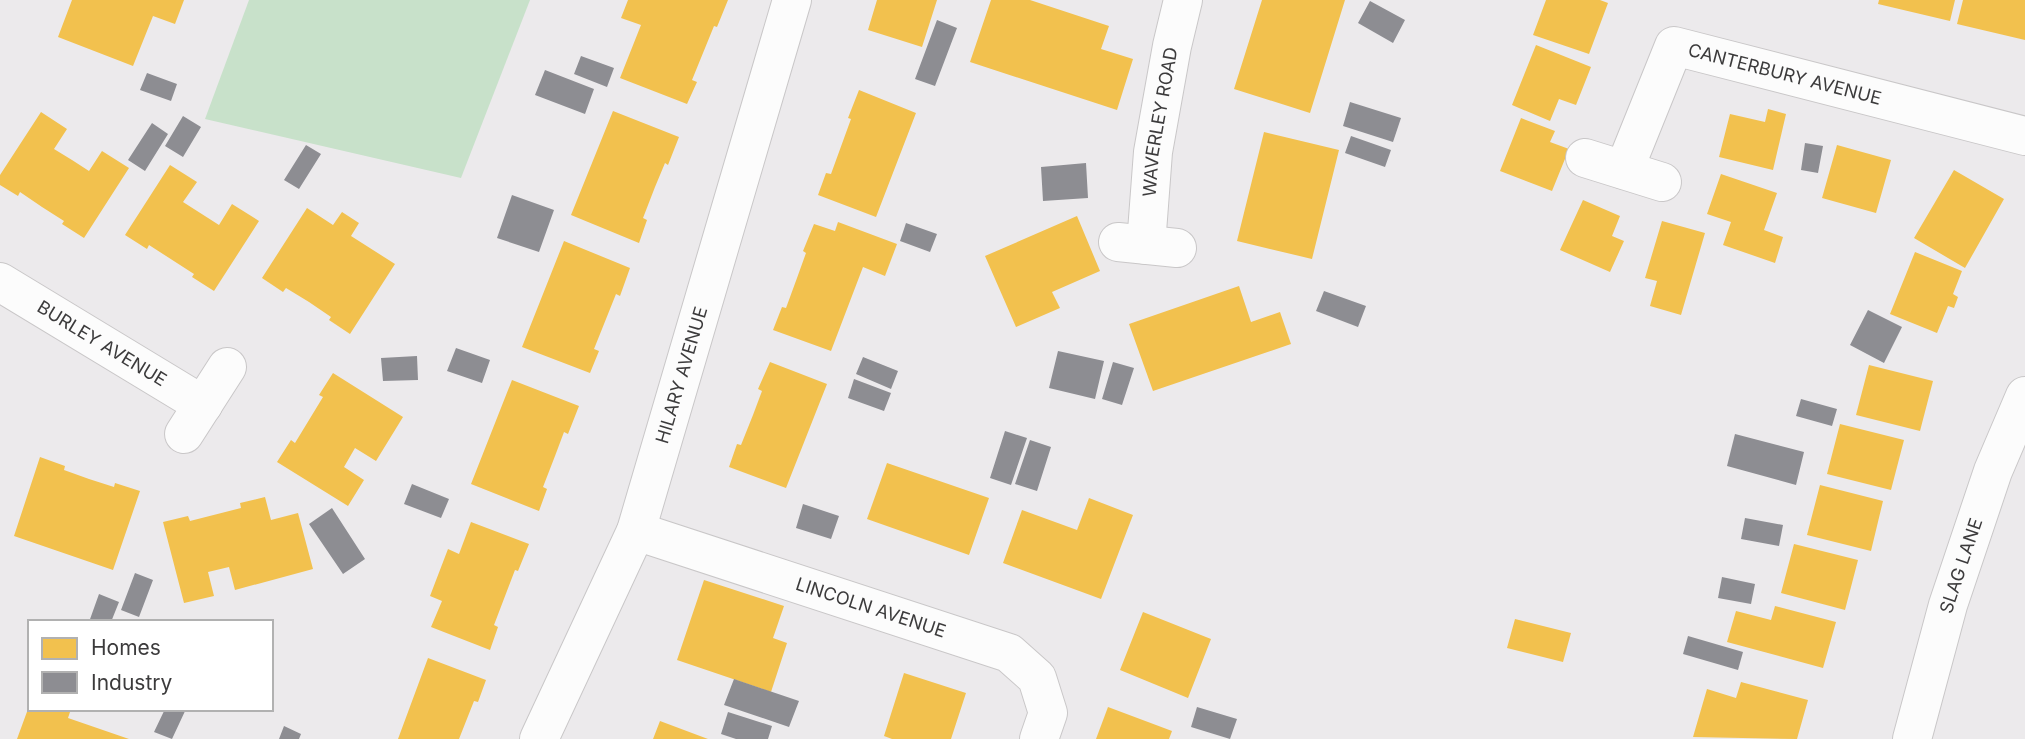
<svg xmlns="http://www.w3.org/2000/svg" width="2025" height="739" font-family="Inter,sans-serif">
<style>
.green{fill:#c8e1ca}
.homes{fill:#f2c14e}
.industry{fill:#8d8d92}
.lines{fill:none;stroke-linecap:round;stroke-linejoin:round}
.minor-casing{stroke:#c9c7c8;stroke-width:40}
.tertiary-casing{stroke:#c9c7c8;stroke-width:40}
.minor{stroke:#fcfcfc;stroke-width:38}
.tertiary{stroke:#fcfcfc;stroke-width:38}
.labels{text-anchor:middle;stroke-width:7;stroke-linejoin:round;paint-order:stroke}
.street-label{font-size:18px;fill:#3c3b3c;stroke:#fff}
</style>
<rect width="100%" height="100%" fill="#eceaec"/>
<path class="green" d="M249 0H530L461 178 205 119Z"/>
<path class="homes" d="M72 0H184L175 24 153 16 133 66 58 37Z
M628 0H728L717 27 714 26 692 80 697 82 687 104 620 78 641 25 621 18Z
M877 0H937L922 47 868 30Z
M991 0H1030L1109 26 1101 49 1133 59 1117 110 970 62Z
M1262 0H1345L1310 113 1234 89Z
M1546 0H1600L1608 3 1589 54 1533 35Z
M1879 0H1955L1950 21 1878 4Z
M1963 0H2025V40L1957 24Z
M1536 45 1591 67 1576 105 1559 99 1550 121 1512 105Z
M859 90 916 113 876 217 818 195 826 173 831 174 851 119 848 118Z
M1768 109 1786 114 1773 170 1719 157 1730 114 1765 122Z
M613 111 679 137 668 165 665 163 655 187 643 218 647 220 639 243 571 215Z
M41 112 67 129 54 149 72 160 89 171 102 151 129 168 84 238 62 224 64 221 42 207 20 192 18 196 0 185V175Z
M1521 118 1555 131 1550 142 1569 149 1552 191 1500 171Z
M1264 132 1339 150 1312 259 1237 241Z
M1837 145 1891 160 1876 213 1822 198Z
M170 165 197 182 183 202 219 225 232 204 259 221 214 291 192 277 194 274 149 245 147 249 125 235Z
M1954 170 2004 199 1965 268 1914 238Z
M1721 174 1777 193 1764 230 1783 237 1775 263 1723 245 1731 222 1707 214Z
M1583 200 1620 216 1612 236 1624 241 1610 272 1560 250Z
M307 208 333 225 342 212 359 223 351 236 395 264 350 334 329 320 331 317 309 302 286 288 283 292 262 278Z
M1077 216 1100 271 1052 292 1060 308 1016 327 985 256Z
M1662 221 1705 233 1681 315 1650 306 1657 281 1645 278Z
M838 222 897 244 885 276 863 267 831 351 773 330 782 307 786 308 797 278 806 253 803 251 814 224 835 231Z
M564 241 630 268 620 296 616 294 594 349 599 351 590 373 522 347Z
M1915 252 1962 271 1953 294 1958 297 1954 308 1948 306 1937 333 1890 314Z
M1239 286 1251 322 1280 312 1291 344 1153 391 1129 324Z
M770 362 827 384 786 488 729 467 737 444 741 445 753 415 762 391 758 389Z
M1869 365 1933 381 1920 431 1856 415Z
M333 373 403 417 376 461 355 448 344 467 364 480 348 506 277 462 291 440 295 443 323 397 319 395Z
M512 380 579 406 568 434 564 432 555 456 543 487 547 489 539 511 471 484Z
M1840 424 1904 440 1891 490 1827 474Z
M40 457 65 466 64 470 89 479 114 487 115 483 140 491 113 570 14 536Z
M887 463 989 498 969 555 867 519Z
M1820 485 1883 501 1871 551 1807 535Z
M265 497 271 520 298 513 313 569 235 590 229 567 208 572 214 596 184 603 163 522 188 516 190 521 241 508 240 503Z
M1089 498 1133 515 1101 599 1003 563 1022 510 1077 530Z
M471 522 529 544 518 571 515 570 494 625 498 627 490 650 431 627 442 601 430 596 448 549 459 554Z
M1794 544 1858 560 1845 610 1781 593Z
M704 580 784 606 773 638 787 643 771 692 677 660Z
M1775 606 1836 622 1823 668 1727 642 1736 611 1771 620Z
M1143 612 1211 639 1188 698 1120 670Z
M1515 619 1571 633 1563 662 1507 648Z
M428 658 486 680 478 702 474 701 459 739H398Z
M904 673 966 693 951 739H892L884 736Z
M1741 682 1808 700 1797 739 1693 737 1707 689 1736 698Z
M1108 707 1172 731 1169 739H1096Z
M28 709H71L68 718 129 739H17Z
M660 721 708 739H653Z"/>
<path class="industry" d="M1370 1 1405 20 1393 43 1358 23Z
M937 20 957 28 935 86 915 79Z
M581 56 614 68 607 87 574 74Z
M545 70 594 89 585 114 535 95Z
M147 73 177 84 171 101 140 90Z
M1350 102 1401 118 1393 142 1343 126Z
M183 116 201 127 183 157 165 146Z
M152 123 168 134 145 171 128 160Z
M1351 136 1391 150 1385 167 1345 153Z
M1805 143 1823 146 1818 173 1801 170Z
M306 145 321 154 299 189 284 180Z
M1086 163 1088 198 1043 201 1041 167Z
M512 195 554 210 539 252 497 238Z
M906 223 937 234 930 252 900 241Z
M1324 291 1366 306 1358 327 1316 311Z
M1868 310 1902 327 1884 363 1850 345Z
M456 348 490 360 482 383 447 371Z
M1058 351 1104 361 1095 399 1049 388Z
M417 356 418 380 383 381 381 358Z
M863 357 898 371 891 389 856 374Z
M1113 362 1134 368 1122 405 1102 399Z
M854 379 891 393 884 411 848 398Z
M1801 399 1837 409 1832 426 1796 416Z
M1005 431 1027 438 1011 485 990 478Z
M1735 434 1804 452 1796 485 1727 466Z
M1030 440 1051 447 1037 491 1015 484Z
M412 484 449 499 441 518 404 504Z
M803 504 839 516 831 539 796 528Z
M332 508 365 559 343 574 309 524Z
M1745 518 1783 525 1779 546 1741 539Z
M135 573 153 580 139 617 121 610Z
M1722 577 1755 584 1751 604 1718 598Z
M99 594 119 602 111 622H89Z
M1688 636 1743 652 1738 670 1683 654Z
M734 679 799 701 789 727 724 705Z
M1197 707 1237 719 1230 739 1191 727Z
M165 709H186L172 739 154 732Z
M728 712 772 726 768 739H736L721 734Z
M284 726 301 734 299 739H279Z"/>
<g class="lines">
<g class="minor-casing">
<g id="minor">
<path d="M1585 158 1662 182"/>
<path id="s1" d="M1624 170 1674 46 2025 136"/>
<path d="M1118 242 1177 248"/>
<path id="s2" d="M1146 245 1153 152 1172 46 1183 0"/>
<path id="s3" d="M0 282 203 405"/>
<path d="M184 434 227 367"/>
<path id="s4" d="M636 531 1009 653 1037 678 1048 713 1039 739"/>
<path id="s5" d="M539 739 636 531 792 0"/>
</g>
</g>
<g class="tertiary-casing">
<g id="tertiary">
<path id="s6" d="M1912 739 1948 605 1993 471 2025 396"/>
</g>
</g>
<use href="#minor" class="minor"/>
<use href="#tertiary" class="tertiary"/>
</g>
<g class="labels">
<g class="street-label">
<text dy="6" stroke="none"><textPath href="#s1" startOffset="248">CANTERBURY AVENUE</textPath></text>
<text dy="6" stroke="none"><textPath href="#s2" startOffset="124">WAVERLEY ROAD</textPath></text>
<text dy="6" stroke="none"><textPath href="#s3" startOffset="119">BURLEY AVENUE</textPath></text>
<text dy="6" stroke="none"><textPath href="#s5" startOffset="392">HILARY AVENUE</textPath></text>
<text dy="6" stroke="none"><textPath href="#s6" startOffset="180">SLAG LANE</textPath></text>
<text dy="6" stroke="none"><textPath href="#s4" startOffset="247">LINCOLN AVENUE</textPath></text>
</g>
</g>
<rect x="28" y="620" width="245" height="91" fill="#ffffff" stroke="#b1b1b1" stroke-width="2"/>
<rect x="42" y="638" width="35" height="21" fill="#f2c14e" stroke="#b1b1b1" stroke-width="2"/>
<text x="91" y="655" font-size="21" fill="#3c3b3c">Homes</text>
<rect x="42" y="672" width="35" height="21" fill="#8d8d92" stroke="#b1b1b1" stroke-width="2"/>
<text x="91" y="690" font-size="21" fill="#3c3b3c">Industry</text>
</svg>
